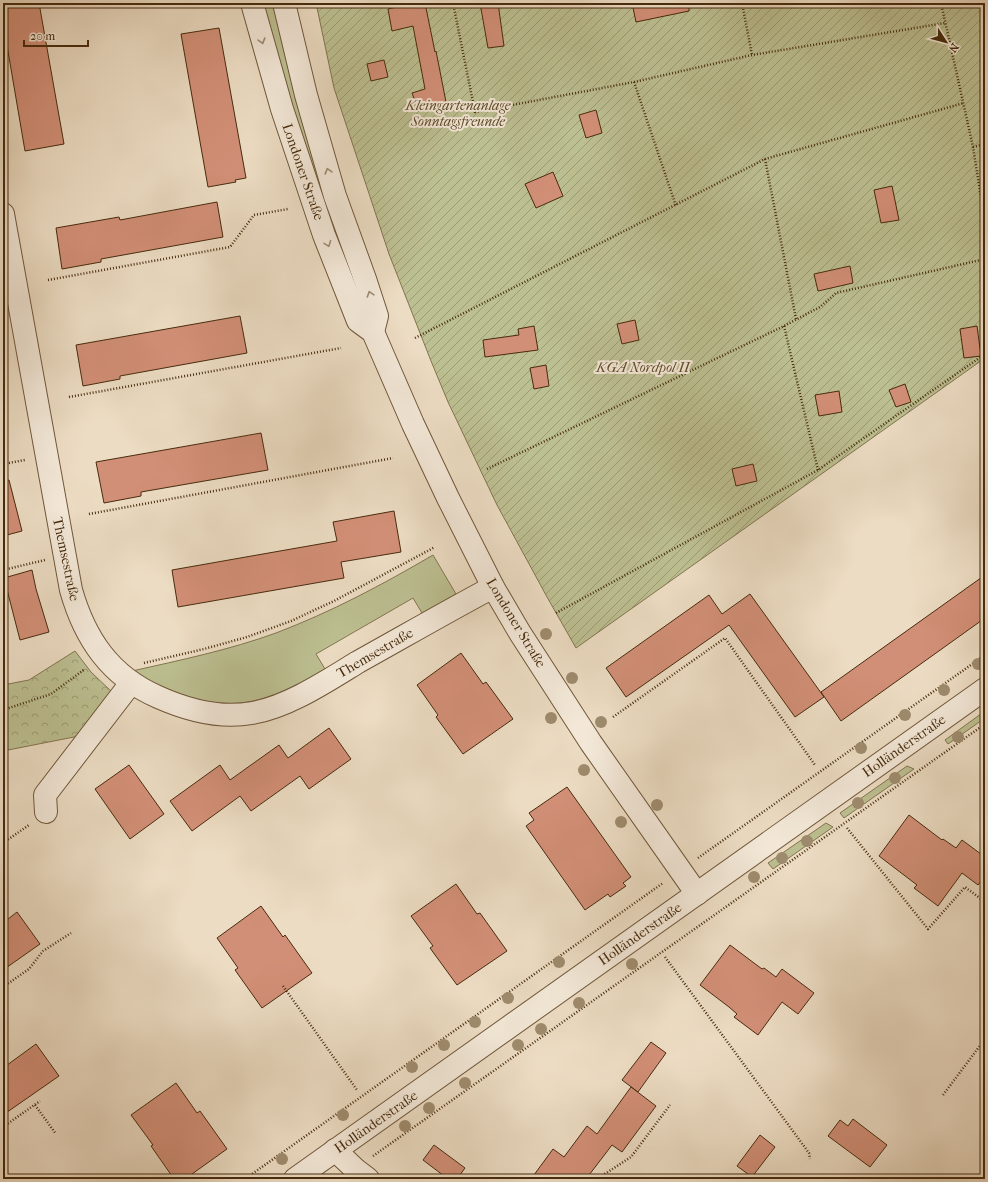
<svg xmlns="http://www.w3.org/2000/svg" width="988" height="1182" font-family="'IM FELL French Canon',serif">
  <defs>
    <pattern id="park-crowns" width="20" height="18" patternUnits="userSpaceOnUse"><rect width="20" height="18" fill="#bcbf91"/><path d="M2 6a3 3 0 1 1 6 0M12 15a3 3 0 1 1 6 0" fill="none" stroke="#9b9b75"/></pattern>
    <pattern id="garden-furrows" width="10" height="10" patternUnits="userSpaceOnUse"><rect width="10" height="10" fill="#bcbf91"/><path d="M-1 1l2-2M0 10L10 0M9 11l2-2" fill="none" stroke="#9b9b75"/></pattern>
  </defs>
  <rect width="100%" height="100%" fill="#ecdcc3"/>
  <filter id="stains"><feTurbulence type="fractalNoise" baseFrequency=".005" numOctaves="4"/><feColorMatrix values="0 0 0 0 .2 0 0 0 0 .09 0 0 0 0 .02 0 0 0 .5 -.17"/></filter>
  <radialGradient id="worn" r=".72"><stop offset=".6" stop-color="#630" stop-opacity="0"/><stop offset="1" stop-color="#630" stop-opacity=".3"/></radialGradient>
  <!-- grass -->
  <g fill="#bcbf91" stroke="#82754f">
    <path d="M258 3H274L371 316 346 273Z"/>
    <path d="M433 555 456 594 422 613 413 598 316 654 325 669C278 696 243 714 187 697 181 695 173 693 167 690 155 685 144 678 132 671 181 660 229 650 276 633 331 612 382 585 433 555Z"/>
    <path d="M985 711V718L948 744 945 740Z"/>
    <path d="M907 766 914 769 844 818 840 813Z"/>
    <path d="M826 823 833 827 773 869 768 863Z"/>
  </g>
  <!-- park -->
  <path fill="url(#park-crowns)" stroke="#82754f" d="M75 651 91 672 113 693 79 736 3 751V685L29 680Z"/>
  <!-- garden -->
  <path fill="url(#garden-furrows)" stroke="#82754f" d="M316 3H985V358L576 648 547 597 497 505 448 402 431 361 389 254 334 88Z"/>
  <!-- building -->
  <g fill="#d28f77" stroke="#472b0d">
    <path d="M3 3H39L64 144 25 151 3 22Z"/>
    <path d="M414 3H425L435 52 436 51 446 102 418 109 412 93 425 89 413 26 392 31 388 9Z"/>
    <path d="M480 3H498L504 46 488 48Z"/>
    <path d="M632 3H689V11L636 22Z"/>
    <path d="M219 28 246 178 235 180 236 182 208 187 181 34Z"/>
    <path d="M384 60 388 77 371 81 367 64Z"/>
    <path d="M596 110 602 133 586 138 579 115Z"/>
    <path d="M553 172 563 196 536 208 525 184Z"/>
    <path d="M892 186 899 220 881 223 874 190Z"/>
    <path d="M217 202 223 237 101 259V262L62 269 56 228 119 217 120 220Z"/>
    <path d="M850 266 853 283 818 291 814 274Z"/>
    <path d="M240 316 247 353 120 376V379L83 386 76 345Z"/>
    <path d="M635 320 639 340 622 344 617 324Z"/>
    <path d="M534 326 538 350 485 357 483 340 519 335 518 329Z"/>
    <path d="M977 326 981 356 964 358 960 329Z"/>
    <path d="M546 365 549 386 534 389 530 368Z"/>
    <path d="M905 384 911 402 896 407 889 390Z"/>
    <path d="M839 391 842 412 819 416 815 395Z"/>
    <path d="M261 433 268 470 141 492V496L104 503 96 462Z"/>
    <path d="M753 464 757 481 736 486 732 469Z"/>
    <path d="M9 480 22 531 3 536V481Z"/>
    <path d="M394 511 401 552 341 562 344 578 178 607 172 570 337 541 333 522Z"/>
    <path d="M32 570 36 589 49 632 20 640 4 578Z"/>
    <path d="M985 575V618L841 721 821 692Z"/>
    <path d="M750 594 824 697 795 717 729 625 626 697 606 668 709 595 722 614Z"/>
    <path d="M461 653 483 684 486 682 513 719 463 754 436 717 438 715 417 685Z"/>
    <path d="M329 728 351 759 309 789 300 776 251 811 240 796 192 831 170 801 220 765 230 780 279 745 288 758Z"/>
    <path d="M129 765 164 814 130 839 95 789Z"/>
    <path d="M567 787 631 877 623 883 626 886 610 897 608 894 585 910 526 826 534 820 529 813Z"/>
    <path d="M909 815 942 840 943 839 956 848 962 840 985 857V876L978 885 962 873 938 906 914 888 917 885 879 856Z"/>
    <path d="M456 884 477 914 480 913 507 951 457 985 430 948 433 946 411 916Z"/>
    <path d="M261 906 283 937 285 935 312 973 262 1008 235 970 238 968 217 938Z"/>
    <path d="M17 912 40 944 3 970V923Z"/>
    <path d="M730 945 762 969 764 968 776 977 782 969 814 993 798 1014 782 1002 758 1035 734 1017 737 1014 729 1007 700 985Z"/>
    <path d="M651 1042 666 1053 638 1092 622 1080Z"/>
    <path d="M36 1044 59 1076 3 1115V1068Z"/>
    <path d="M176 1083 197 1113 200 1111 227 1149 185 1179H174L151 1146 153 1145 131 1115Z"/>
    <path d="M631 1087 656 1106 622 1152 612 1145 586 1179H531L553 1149 564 1157 587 1126 597 1134Z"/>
    <path d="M853 1119 887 1145 870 1167 828 1136 840 1120 848 1126Z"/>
    <path d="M760 1135 775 1147 752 1177 737 1166Z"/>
    <path d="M434 1145 465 1168 457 1179H448L423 1160Z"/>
  </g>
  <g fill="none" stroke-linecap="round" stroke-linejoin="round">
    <!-- minor casing -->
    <g stroke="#70573a" stroke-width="24">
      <g id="minor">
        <path d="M252 3 282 109 324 235 358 321 373 332 413 424 448 498 493 587 520 633 591 743 697 894"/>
        <path d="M284 3 306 95 335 196 365 279 377 316 373 332"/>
        <path d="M3 214 71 590C85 639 110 676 158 697 187 710 219 719 252 713 288 707 327 681 358 662 403 637 448 611 493 587"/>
        <path d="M46 812 45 795 131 683"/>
        <path d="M335 1150 355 1169 368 1179"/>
        <path d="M295 1179 985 689"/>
      </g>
    </g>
    <!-- path -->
    <g stroke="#472b0d" stroke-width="2.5" stroke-dasharray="1 2" stroke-linecap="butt">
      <path d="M453 3 475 112 634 82 752 55 945 23"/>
      <path d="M742 3 752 55"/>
      <path d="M941 3 973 147 985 223"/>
      <path d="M634 82 676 206"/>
      <path d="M973 147 985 144"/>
      <path d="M765 159 796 319"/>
      <path d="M48 280 230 247 254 215 288 209"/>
      <path d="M784 326 818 470"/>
      <path d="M415 338 765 159 964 103"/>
      <path d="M69 397 341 348"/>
      <path d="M3 464 25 460"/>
      <path d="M487 469 784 326 820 307 836 293 985 259"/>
      <path d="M89 514 393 458"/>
      <path d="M3 570 45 560"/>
      <path d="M556 613 818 470 985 354"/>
      <path d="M144 663 204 649 247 637 291 621 334 601 435 547"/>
      <path d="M3 710 51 694 85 669"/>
      <path d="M613 717 725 638 815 765"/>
      <path d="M847 828 928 929 965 887 985 902"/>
      <path d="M3 843 29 825"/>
      <path d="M698 858 985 655"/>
      <path d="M665 957 809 1153 810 1159"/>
      <path d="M283 986 357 1090"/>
      <path d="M3 987 29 969 43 951 71 933"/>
      <path d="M943 1095 985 1039"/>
      <path d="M35 1105 56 1134"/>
      <path d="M3 1127 40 1101"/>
      <path d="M373 1156 985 724"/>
      <path d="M245 1179 663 883"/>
      <path d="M597 1179 631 1157 670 1105"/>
    </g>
    <!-- minor -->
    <use href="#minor" stroke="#f3e8d8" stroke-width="22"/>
  </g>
  <!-- trees -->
  <g fill="#9e8b6d">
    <circle cx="546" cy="634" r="6"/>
    <circle cx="978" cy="664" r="6"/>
    <circle cx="572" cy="678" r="6"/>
    <circle cx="944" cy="690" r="6"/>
    <circle cx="905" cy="715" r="6"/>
    <circle cx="551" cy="718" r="6"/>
    <circle cx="601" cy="722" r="6"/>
    <circle cx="958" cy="737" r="6"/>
    <circle cx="861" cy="748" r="6"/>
    <circle cx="584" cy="770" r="6"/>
    <circle cx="895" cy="778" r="6"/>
    <circle cx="858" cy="803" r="6"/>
    <circle cx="657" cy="805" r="6"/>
    <circle cx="621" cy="822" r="6"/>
    <circle cx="807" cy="841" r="6"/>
    <circle cx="782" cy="858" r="6"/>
    <circle cx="754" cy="877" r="6"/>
    <circle cx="559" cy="962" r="6"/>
    <circle cx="632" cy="964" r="6"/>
    <circle cx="508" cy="998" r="6"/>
    <circle cx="579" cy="1003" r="6"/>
    <circle cx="475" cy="1022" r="6"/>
    <circle cx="541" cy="1029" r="6"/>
    <circle cx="444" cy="1045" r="6"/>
    <circle cx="518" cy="1045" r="6"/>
    <circle cx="412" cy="1067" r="6"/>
    <circle cx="465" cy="1083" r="6"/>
    <circle cx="429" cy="1108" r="6"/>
    <circle cx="343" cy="1115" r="6"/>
    <circle cx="405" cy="1126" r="6"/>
    <circle cx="282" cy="1159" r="6"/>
  </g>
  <!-- one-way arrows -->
  <defs><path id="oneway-chevron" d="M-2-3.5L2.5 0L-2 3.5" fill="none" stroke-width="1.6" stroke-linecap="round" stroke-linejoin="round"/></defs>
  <g stroke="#9d8a72">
    <use href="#oneway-chevron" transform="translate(262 41) rotate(74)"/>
    <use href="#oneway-chevron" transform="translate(328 171) rotate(-106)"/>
    <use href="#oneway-chevron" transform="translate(328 244) rotate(69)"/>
    <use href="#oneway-chevron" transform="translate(370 294) rotate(-108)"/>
  </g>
  <g text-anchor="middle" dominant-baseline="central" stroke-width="4" stroke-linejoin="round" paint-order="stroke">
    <!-- park labels -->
    <g font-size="14" font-style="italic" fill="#5e4927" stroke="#f3e8d8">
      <text x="458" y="105">Kleingartenanlage<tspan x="458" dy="16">Sonntagsfreunde</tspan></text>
      <text x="643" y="367">KGA Nordpol II</text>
    </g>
    <!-- street labels -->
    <g font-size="14" fill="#472b0d" stroke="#f3e8d8">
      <text transform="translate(303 172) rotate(71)">Londoner Straße</text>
      <text transform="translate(66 559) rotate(78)">Themsestraße</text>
      <text transform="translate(516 623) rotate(59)">Londoner Straße</text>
      <text transform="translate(375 653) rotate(-30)">Themsestraße</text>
      <text transform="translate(904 746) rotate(-35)">Holländerstraße</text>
      <text transform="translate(640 934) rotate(-35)">Holländerstraße</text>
      <text transform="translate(376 1122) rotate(-35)">Holländerstraße</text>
    </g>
  </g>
  <!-- margin -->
  <rect width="988" height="1182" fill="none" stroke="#ecdcc3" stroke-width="16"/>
  <rect x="4" y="4" width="980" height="1174" fill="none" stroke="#472b0d" stroke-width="2"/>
  <rect x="8" y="8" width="972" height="1166" fill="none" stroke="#472b0d"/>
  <!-- north arrow -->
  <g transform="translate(946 42) rotate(126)" stroke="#f3e8d8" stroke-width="3" paint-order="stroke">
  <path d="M0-3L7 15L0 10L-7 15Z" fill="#472b0d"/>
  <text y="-6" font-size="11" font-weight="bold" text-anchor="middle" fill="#472b0d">N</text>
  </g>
  <!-- scale -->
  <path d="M24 40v6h64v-6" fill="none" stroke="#472b0d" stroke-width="2"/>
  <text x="30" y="40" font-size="12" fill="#472b0d" stroke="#f3e8d8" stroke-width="3" paint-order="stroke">20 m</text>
  <rect width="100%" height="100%" filter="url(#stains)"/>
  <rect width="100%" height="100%" fill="url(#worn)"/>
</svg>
